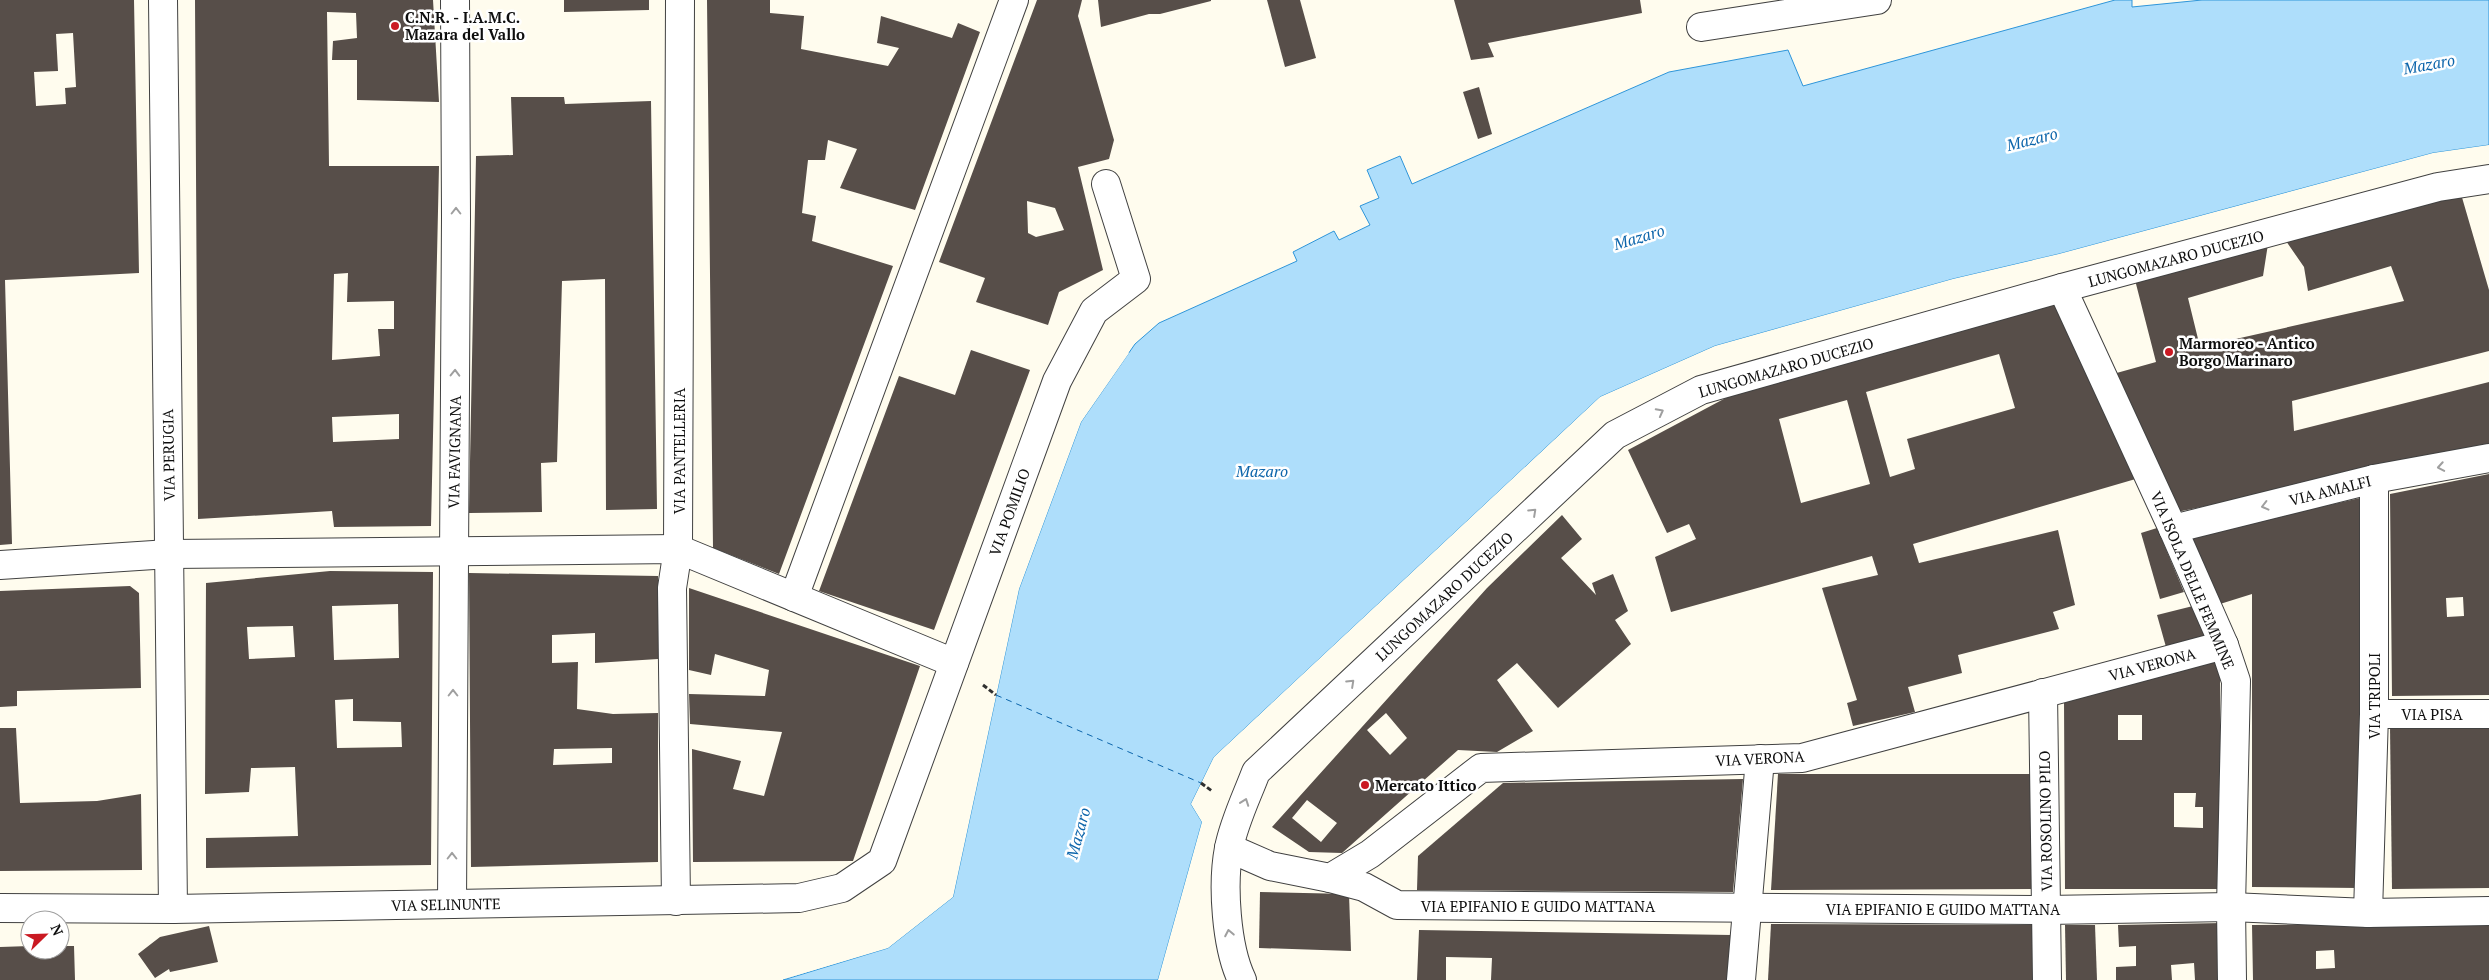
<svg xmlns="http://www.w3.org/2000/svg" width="2489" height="980" font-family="'PT Serif',serif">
  <rect width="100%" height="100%" fill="#fffcee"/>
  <!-- water -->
  <path fill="#aedefb" stroke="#2e95d9" d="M2115 0H2132V7L2202 0H2489V145L2433 153 2059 254 1953 279 1715 346 1600 397 1214 757 1191 804 1202 822 1158 980H783L888 948 953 897 1019 589 1081 422 1135 344 1159 323 1297 261 1293 252 1334 231 1339 240 1370 225 1360 206 1379 198 1367 170 1400 156 1412 184 1669 72 1788 50 1803 86Z"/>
  <!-- pier -->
  <g fill="#fffcee">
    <path d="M2489 145V148L2433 155 2060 257 1954 281 1716 348 1601 400 1216 758 1194 804 1204 823 1161 980H1158L1202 822 1191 804 1214 757 1600 397 1715 346 1953 279 2059 254 2433 153Z"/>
    <path d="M1127 351 1129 353 1081 422 1019 589 953 897 888 948 781 980 886 945 950 896 1017 588 1079 421Z"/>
  </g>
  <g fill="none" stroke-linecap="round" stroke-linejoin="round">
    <!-- ferry -->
    <path stroke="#0c65ab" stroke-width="1" stroke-dasharray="6 5" stroke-linecap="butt" d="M996 695 1201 783"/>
  </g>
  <!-- building -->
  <g fill="#574e49" fill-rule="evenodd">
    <path d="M0 0H134L139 273 5 280 12 544 0 545ZM73 33 76 87 65 88 66 104 36 106 34 72 58 71 56 34Z"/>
    <path d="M195 0H433L439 102 357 100V60H332L333 41 357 38 356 13 327 12 329 166H439L431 526 334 527 332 511 198 519ZM348 273 347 302 394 301V329H378L380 356 332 360 334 274ZM399 414V439L333 442 332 417Z"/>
    <path d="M564 0H649V10L564 12Z"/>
    <path d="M707 0H770V13L804 16 801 49 888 66 899 48 877 43 881 16 952 38 958 23 980 32 915 210 840 188 857 149 828 140 825 160H808L802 213 816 216 812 241 893 266 779 574 713 548Z"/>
    <path d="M1037 0H1082L1078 16 1114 140 1109 159 1078 167 1103 270 1059 292 1048 325 976 302 985 278 939 262ZM1027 201 1055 208 1064 230 1036 237 1028 233Z"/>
    <path d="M1098 0H1211V1L1160 14H1149L1101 27Z"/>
    <path d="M1267 0H1300L1316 58 1285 67Z"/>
    <path d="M1454 0H1640L1642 13 1488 43 1494 57 1471 60Z"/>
    <path d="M1479 87 1492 134 1478 139 1463 92Z"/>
    <path d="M511 97H564L565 104 651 101 657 509 606 510 605 279 562 281 557 462 541 463 542 512 469 513 476 156 513 155Z"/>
    <path d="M2461 194 2489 290V351L2292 401 2294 431 2489 382V448L2177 512 2113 374 2156 362 2135 280 2268 244 2263 276 2188 298 2200 347 2404 301 2391 266 2308 291 2304 267 2286 241Z"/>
    <path d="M2057 302 2139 478 1913 544 1919 563 2058 530 2075 605 2053 612 2059 629 1958 655 1962 673 1908 687 1915 712 1853 726 1847 703 1857 700 1822 588 1878 575 1872 556 1671 612 1655 557 1696 539 1689 524 1667 533 1628 450 1735 393ZM1999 354 2015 408 1907 439 1915 469 1890 477 1866 392ZM1847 400 1870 484 1801 503 1779 419Z"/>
    <path d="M971 350 1030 370 934 630 819 591 899 376 955 395Z"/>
    <path d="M2489 474V695L2392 696 2390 494ZM2463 597 2464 616 2447 617 2446 598Z"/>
    <path d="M2360 498 2359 888 2252 887V594L2220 604 2188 537Z"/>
    <path d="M1562 515 1582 539 1561 558 1596 595 1592 583 1613 574 1628 611 1615 620 1631 644 1558 708 1517 663 1497 680 1533 731 1497 752 1458 750 1342 853 1309 852 1272 827 1487 588ZM1386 713 1407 738 1390 755 1367 730ZM1307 800 1337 823 1321 842 1292 818Z"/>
    <path d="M2157 528 2184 592 2160 599 2141 533Z"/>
    <path d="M330 571 433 572 431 865 206 868V838L298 836 295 767 251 768 249 792 205 794 206 583ZM398 604 399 658 334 660 332 606ZM293 626 295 657 249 659 247 627ZM353 699V721L401 722 402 747 337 748 335 700Z"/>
    <path d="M469 573 658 576V659L595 663V633L552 635V663L578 662 577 709 613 714 658 713V862L471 867ZM612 748V763L553 765 554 749Z"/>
    <path d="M130 586 139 593 141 688 17 691V706L0 707V591Z"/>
    <path d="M689 588 920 666 853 861 693 862 692 749 741 761 733 789 764 796 782 732 690 724 689 694 765 696 769 670 715 654 711 675 689 670Z"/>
    <path d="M2193 606 2205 636 2166 647 2157 615Z"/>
    <path d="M2214 659 2220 669V889H2065L2064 700ZM2118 715H2142V740H2118ZM2174 793H2196L2195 807H2203V828L2174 827Z"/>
    <path d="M2489 725V888L2392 889 2390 726Z"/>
    <path d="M0 728H16L20 803 97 801 141 794 142 870 0 871Z"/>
    <path d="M1778 774H2033V889L1771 890Z"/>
    <path d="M1743 779 1733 892 1417 890 1418 856 1503 783Z"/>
    <path d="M1260 892 1349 894 1351 951 1259 948Z"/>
    <path d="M2222 923V980H2195L2194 963 2171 965 2172 980H2116V967L2136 966V946L2119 947 2118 925Z"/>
    <path d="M2489 923V980H2253L2252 925ZM2334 950 2335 968 2316 969V951Z"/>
    <path d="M1771 924 2033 925 2034 980H1768Z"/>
    <path d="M2065 925H2095L2097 980H2066Z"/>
    <path d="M209 926 218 962 170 972 169 969 155 978 138 954 160 937Z"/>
    <path d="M1419 930 1731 935 1728 980H1491L1492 958 1446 957V980H1417Z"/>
    <path d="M30 946V950H60V946H74L75 980H0V947Z"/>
  </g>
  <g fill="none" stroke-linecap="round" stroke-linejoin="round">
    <!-- street casing -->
    <g stroke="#414141" stroke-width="30">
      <g id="street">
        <path d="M163 0 173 909"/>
        <path d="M1701 27 1877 0"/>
        <path d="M2062 288 2173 529 2224 645 2236 681 2231 907 2232 980"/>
        <path d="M2173 529 2374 479 2489 458"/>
        <path d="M0 565 169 554 678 549 954 663"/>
        <path d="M794 597 1014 0"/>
        <path d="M2043 693 2047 980"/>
        <path d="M2374 714H2489"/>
        <path d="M1229 848 1270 866 1330 878 1370 854 1481 768 1802 758 2224 645"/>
        <path d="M1330 878 1364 887 1397 905 2046 910 2231 907 2368 913 2489 911"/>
        <path d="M676 901 672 588 678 549 680 0"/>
        <path d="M452 904 456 217 455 0"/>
        <path d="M0 908 173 909 799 898 842 888 882 861 1057 381 1094 311 1136 279 1106 184"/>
        <path d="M2368 913 2374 714V479"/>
        <path d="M1242 980C1226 947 1222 884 1229 848 1234 822 1247 796 1256 772L1615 435 1701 390 2062 288 2438 187 2489 179"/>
        <path d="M1741 980 1760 759"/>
      </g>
    </g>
    <!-- path -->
    <g stroke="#303030" stroke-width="3" stroke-dasharray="5 2.5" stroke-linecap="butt">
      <path d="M983 685 996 695"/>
      <path d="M1201 783 1212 791"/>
    </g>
    <!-- street -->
    <use href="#street" stroke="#fff" stroke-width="28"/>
  </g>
  <!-- one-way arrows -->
  <defs><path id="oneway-chevron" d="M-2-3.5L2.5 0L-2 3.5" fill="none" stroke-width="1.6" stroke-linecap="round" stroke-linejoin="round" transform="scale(1.25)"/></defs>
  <g stroke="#9f9f9f">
    <use href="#oneway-chevron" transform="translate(456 211) rotate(-90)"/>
    <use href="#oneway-chevron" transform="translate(455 373) rotate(-89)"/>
    <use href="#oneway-chevron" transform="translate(1660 412) rotate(-28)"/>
    <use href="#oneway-chevron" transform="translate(2441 467) rotate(170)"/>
    <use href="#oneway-chevron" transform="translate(2265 506) rotate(166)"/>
    <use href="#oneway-chevron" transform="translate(1533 512) rotate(-43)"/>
    <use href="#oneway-chevron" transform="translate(1351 683) rotate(-43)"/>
    <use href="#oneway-chevron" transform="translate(453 693) rotate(-90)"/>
    <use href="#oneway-chevron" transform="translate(1245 802) rotate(-70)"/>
    <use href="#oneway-chevron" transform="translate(452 856) rotate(-90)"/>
    <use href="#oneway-chevron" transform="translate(1229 933) rotate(-101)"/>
  </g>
  <!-- markers -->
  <g fill="#ca1922" stroke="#fff" stroke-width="2">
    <circle cx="395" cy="26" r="5"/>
    <circle cx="2169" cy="352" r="5"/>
    <circle cx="1365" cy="785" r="5"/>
  </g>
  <g text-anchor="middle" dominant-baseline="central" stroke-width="5" stroke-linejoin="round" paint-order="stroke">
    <!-- poi labels -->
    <g font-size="15" font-weight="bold" fill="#0e0e0e" stroke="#fff" text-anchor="start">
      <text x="405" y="17">C.N.R. - I.A.M.C.<tspan x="405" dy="17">Mazara del Vallo</tspan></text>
      <text x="2179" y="343">Marmoreo - Antico<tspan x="2179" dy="17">Borgo Marinaro</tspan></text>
      <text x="1375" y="785">Mercato Ittico</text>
    </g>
    <!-- street labels -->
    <g font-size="15" fill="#0e0e0e" stroke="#fff">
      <text transform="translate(2176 258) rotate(-15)">LUNGOMAZARO DUCEZIO</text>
      <text transform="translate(1786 367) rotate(-16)">LUNGOMAZARO DUCEZIO</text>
      <text transform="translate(679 451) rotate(-90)">VIA PANTELLERIA</text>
      <text transform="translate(454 452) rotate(-89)">VIA FAVIGNANA</text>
      <text transform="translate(168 455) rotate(-91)">VIA PERUGIA</text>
      <text transform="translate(2330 490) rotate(-14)">VIA AMALFI</text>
      <text transform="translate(1009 512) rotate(-70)">VIA POMILIO</text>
      <text transform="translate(2193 580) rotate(67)">VIA ISOLA DELLE FEMMINE</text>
      <text transform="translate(1444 596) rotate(-43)">LUNGOMAZARO DUCEZIO</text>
      <text transform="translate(2152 664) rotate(-15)">VIA VERONA</text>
      <text transform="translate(2374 696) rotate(-90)">VIA TRIPOLI</text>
      <text x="2432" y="714">VIA PISA</text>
      <text transform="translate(1760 758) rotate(-3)">VIA VERONA</text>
      <text transform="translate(2045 821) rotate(-91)">VIA ROSOLINO PILO</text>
      <text transform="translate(446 904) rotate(-1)">VIA SELINUNTE</text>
      <text x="1538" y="906">VIA EPIFANIO E GUIDO MATTANA</text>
      <text x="1943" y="909">VIA EPIFANIO E GUIDO MATTANA</text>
    </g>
    <!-- water labels -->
    <g font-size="16" font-style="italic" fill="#0c65ab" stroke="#fff">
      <text transform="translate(2429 64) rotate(-10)">Mazaro</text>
      <text transform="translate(2032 139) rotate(-14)">Mazaro</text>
      <text transform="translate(1639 237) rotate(-17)">Mazaro</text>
      <text x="1262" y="471">Mazaro</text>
      <text transform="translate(1078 833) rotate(-75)">Mazaro</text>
    </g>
  </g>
  <!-- north arrow -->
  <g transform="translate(45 935) rotate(67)"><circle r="24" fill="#ffffff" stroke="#9f9f9f"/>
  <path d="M0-4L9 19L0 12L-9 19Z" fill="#ca1922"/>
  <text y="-8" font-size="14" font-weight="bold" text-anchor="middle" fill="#0e0e0e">N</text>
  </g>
</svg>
